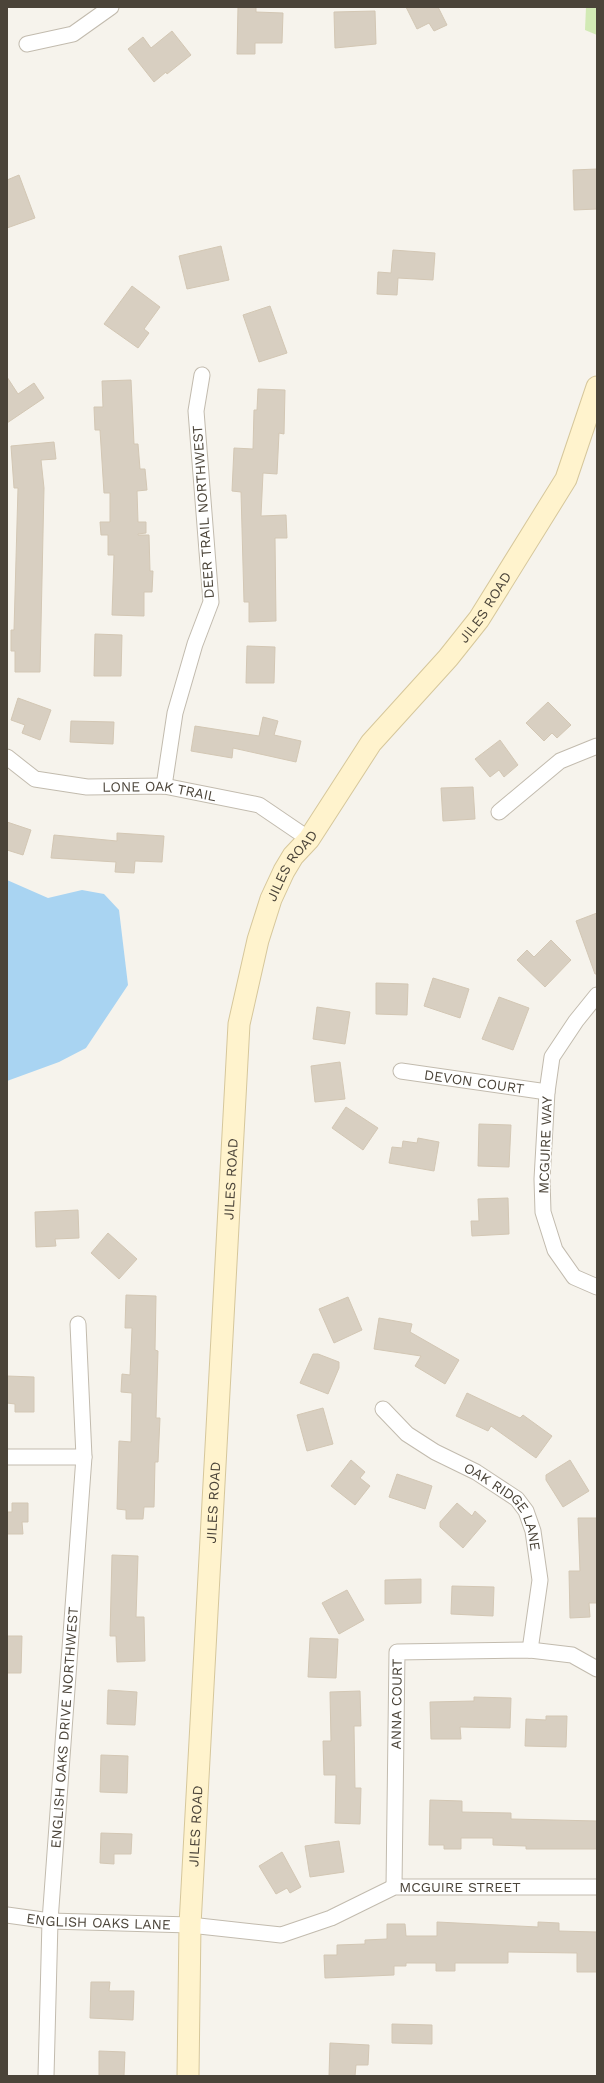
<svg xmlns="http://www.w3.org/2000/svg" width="604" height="2083" font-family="'Work Sans',sans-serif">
  <rect width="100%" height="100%" fill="#f6f3ec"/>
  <!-- green -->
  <path fill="#d2eab5" d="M586 7H597V35L585 30Z"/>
  <!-- water -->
  <path fill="#a9d4f2" d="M7 880 48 898 82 890 104 894 119 910 128 985 86 1048 59 1062 7 1081Z"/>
  <!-- building -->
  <g fill="#d8cfc1" stroke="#d3c7b4">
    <path d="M238 7H256V12L283 13 282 43H255V54H237Z"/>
    <path d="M406 7H438L447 25 434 31 429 23 417 29Z"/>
    <path d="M375 11 376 44 335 48 334 12Z"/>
    <path d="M172 31 191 55 167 74 166 72 154 82 128 49 143 37 151 48Z"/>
    <path d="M597 169V209L574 210 573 170Z"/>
    <path d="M19 175 35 218 7 228V180Z"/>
    <path d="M221 246 229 280 187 289 179 256Z"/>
    <path d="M393 250 435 253 433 280 398 278 397 295 377 294 378 272 391 273Z"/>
    <path d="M132 286 160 307 144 329 149 333 138 348 104 324Z"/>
    <path d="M270 306 287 353 259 362 243 315Z"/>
    <path d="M7 377 18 394 34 383 44 398 7 423Z"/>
    <path d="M131 380 134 444H138L140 469H145L147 490 137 491 138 522H146V533L138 534V535H149L150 571H153L152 592H144V616L112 615 114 555H108V535H101L100 522H110V493H104L100 430H95L94 407H103L102 381Z"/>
    <path d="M258 389 285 390 284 434 279 433 277 474 263 473 261 516 286 515 287 538H275L276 621 249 622V602H244L241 492 232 491 234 448 253 449 254 410H257Z"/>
    <path d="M54 442 56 459 41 460 44 488 40 672H15V651H11V630H14L18 488H14L11 446Z"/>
    <path d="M95 634 122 635 121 676H94Z"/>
    <path d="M247 646 275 647 274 683H246Z"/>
    <path d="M18 698 51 710 40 740 22 733 25 725 11 720Z"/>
    <path d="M548 702 571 725 557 738 552 733 544 741 526 723Z"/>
    <path d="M263 717 278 721 274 735 301 741 296 762 233 748 232 758 191 751 195 726 259 736Z"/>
    <path d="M71 721 114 722 113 744 70 742Z"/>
    <path d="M500 740 518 765 504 777 499 770 490 777 475 759Z"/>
    <path d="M473 787 475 819 443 821 441 788Z"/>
    <path d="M7 822 31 830 23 855 7 850Z"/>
    <path d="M117 833 164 836 162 862 135 861 134 873 115 872 116 862 51 858 54 835 117 841Z"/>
    <path d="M597 913V974H595L576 921Z"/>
    <path d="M551 940 571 960 545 987 517 960 527 950 534 957Z"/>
    <path d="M433 978 469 989 460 1018 424 1006Z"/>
    <path d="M376 983 408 984 407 1015 376 1014Z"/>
    <path d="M499 997 529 1008 513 1050 482 1039Z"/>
    <path d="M317 1007 350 1012 345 1044 313 1039Z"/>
    <path d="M340 1062 345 1099 315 1102 311 1066Z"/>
    <path d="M346 1107 378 1128 363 1150 332 1128Z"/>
    <path d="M479 1124 511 1125 509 1167 478 1166Z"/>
    <path d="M418 1138 439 1142 434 1171 389 1163 392 1147 402 1148 403 1141 417 1143Z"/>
    <path d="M508 1198 509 1234 472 1236 471 1221H479L478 1199Z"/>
    <path d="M78 1210 79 1238 55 1239 56 1246 36 1247 35 1212Z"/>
    <path d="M108 1233 137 1259 119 1279 91 1253Z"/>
    <path d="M126 1295 156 1296 155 1350 158 1351 156 1418H160L158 1462H155L154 1507H144L143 1519H126V1510L117 1509 119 1441 131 1442 132 1393 121 1392 122 1374 130 1375 132 1328H125Z"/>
    <path d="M348 1297 362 1330 334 1343 319 1309Z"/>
    <path d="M379 1318 412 1324 410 1332 459 1360 445 1384 415 1366 421 1356 374 1349Z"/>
    <path d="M313 1354H318L339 1362V1368L328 1394 300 1383Z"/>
    <path d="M7 1376 34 1377V1412H15V1404L7 1403Z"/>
    <path d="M467 1393 520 1418 523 1415 552 1436 536 1458 491 1426 488 1431 456 1416Z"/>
    <path d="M323 1408 333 1444 307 1451 297 1415Z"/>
    <path d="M351 1460 365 1472 360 1478 370 1486 355 1505 331 1486Z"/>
    <path d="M570 1460 589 1491 563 1507 546 1480V1475Z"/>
    <path d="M397 1474 432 1486 425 1509 389 1497Z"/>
    <path d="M12 1503H28V1522H22L23 1534H7V1512H12Z"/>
    <path d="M457 1503 472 1516 475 1511 486 1521 463 1548 440 1527V1522Z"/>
    <path d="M578 1518H597V1603H589L590 1617 570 1618 569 1571H580Z"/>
    <path d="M112 1555 138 1556 136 1617H144L145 1661 117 1662 116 1636H110Z"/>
    <path d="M421 1579V1603L385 1604V1580Z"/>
    <path d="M452 1586 494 1587 493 1616 451 1614Z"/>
    <path d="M347 1590 364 1620 339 1634 322 1603Z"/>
    <path d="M7 1636H22L21 1673H7Z"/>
    <path d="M310 1638 338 1639 336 1678 308 1677Z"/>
    <path d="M108 1690 137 1692 135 1725 107 1724Z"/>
    <path d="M360 1691 361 1726H354L355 1788H361L360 1824 335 1823 336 1775H324L323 1741H331L330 1692Z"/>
    <path d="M474 1697 511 1698 510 1728 460 1727 461 1739H431L430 1702 474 1701Z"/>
    <path d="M546 1716H567L566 1747 525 1746 526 1719 546 1720Z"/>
    <path d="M101 1755 128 1756 127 1793 100 1792Z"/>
    <path d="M430 1800 462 1801V1812L511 1813V1819L597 1821V1849H526V1846L493 1845V1838H461V1849H444V1845H429Z"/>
    <path d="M101 1833 132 1834 131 1854H114V1864L100 1863Z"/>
    <path d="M339 1841 344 1872 310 1877 305 1846Z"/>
    <path d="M282 1852 301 1887 290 1893 287 1888 276 1894 259 1866Z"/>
    <path d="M437 1922 538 1927V1922L559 1923V1931L597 1932V1972H577V1953L508 1952V1963H455V1971H436V1963H406V1966H394V1975L325 1978 324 1955H337V1945L365 1944V1940L387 1939V1924H405L406 1936H437Z"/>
    <path d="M91 1982H110L109 1991H134L133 2020 90 2018Z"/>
    <path d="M392 2024 432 2025V2044L392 2043Z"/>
    <path d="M330 2043 369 2045 368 2065H356L355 2076H329Z"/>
    <path d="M99 2051 125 2052 124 2076H99Z"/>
  </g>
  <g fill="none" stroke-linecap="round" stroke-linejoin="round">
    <!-- street casing -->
    <g stroke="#c2bbae" stroke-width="17">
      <g id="street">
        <path d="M27 44 73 34 111 7"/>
        <path id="s1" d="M7 757 35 779 87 787 164 786 259 805 309 839"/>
        <path d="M164 786 175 713 195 644 211 602 196 411 202 375"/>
        <path d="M499 812 560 761 597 746"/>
        <path d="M597 995 576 1021 552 1057 547 1092 542 1179 543 1212 555 1250 574 1277 597 1287"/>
        <path id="s2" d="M401 1071 547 1092"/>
        <path id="s3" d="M383 1409 407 1434 435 1452 476 1472 517 1499 526 1511 533 1531 540 1580 530 1650"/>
        <path d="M7 1457H84"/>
        <path id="s4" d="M394 1887 397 1652 530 1650 572 1655 597 1669"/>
        <path id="s5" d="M7 1915 50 1921 190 1925 281 1935 331 1918 394 1887H597"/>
        <path id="s6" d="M46 2076 50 1921 84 1457 78 1324"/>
      </g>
    </g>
    <!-- secondary casing -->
    <g stroke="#d6c79b" stroke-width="23">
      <g id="secondary">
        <path id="s7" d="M188 2076 190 1925 239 1024 258 940 271 899 284 871 293 856 309 839 371 743 448 658 479 619 566 479 597 387"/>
      </g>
    </g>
    <!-- street -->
    <use href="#street" stroke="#fff" stroke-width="15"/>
    <!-- secondary -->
    <use href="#secondary" stroke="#fff3cd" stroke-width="21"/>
  </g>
  <g text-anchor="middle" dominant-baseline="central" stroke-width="3.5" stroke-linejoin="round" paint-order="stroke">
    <!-- street labels -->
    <g font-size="14" fill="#4b4439" stroke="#fff">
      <text transform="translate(203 512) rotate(-94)">DEER TRAIL NORTHWEST</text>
      <text stroke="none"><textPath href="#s7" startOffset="1546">JILES ROAD</textPath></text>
      <text stroke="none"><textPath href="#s1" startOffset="161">LONE OAK TRAIL</textPath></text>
      <text stroke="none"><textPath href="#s7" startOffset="1222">JILES ROAD</textPath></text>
      <text stroke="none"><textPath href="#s2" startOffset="74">DEVON COURT</textPath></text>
      <text transform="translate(545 1145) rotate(-88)">MCGUIRE WAY</text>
      <text stroke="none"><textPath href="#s7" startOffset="898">JILES ROAD</textPath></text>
      <text stroke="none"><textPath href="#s7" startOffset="574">JILES ROAD</textPath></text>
      <text stroke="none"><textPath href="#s3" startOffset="160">OAK RIDGE LANE</textPath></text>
      <text stroke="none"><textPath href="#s4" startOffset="183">ANNA COURT</textPath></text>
      <text stroke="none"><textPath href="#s6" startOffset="349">ENGLISH OAKS DRIVE NORTHWEST</textPath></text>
      <text stroke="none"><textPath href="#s7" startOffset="250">JILES ROAD</textPath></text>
      <text stroke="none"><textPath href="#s5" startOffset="464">MCGUIRE STREET</textPath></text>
      <text stroke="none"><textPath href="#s5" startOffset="92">ENGLISH OAKS LANE</textPath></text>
    </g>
  </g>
  <!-- border -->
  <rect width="604" height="2083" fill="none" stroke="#4b4439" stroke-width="16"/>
</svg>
